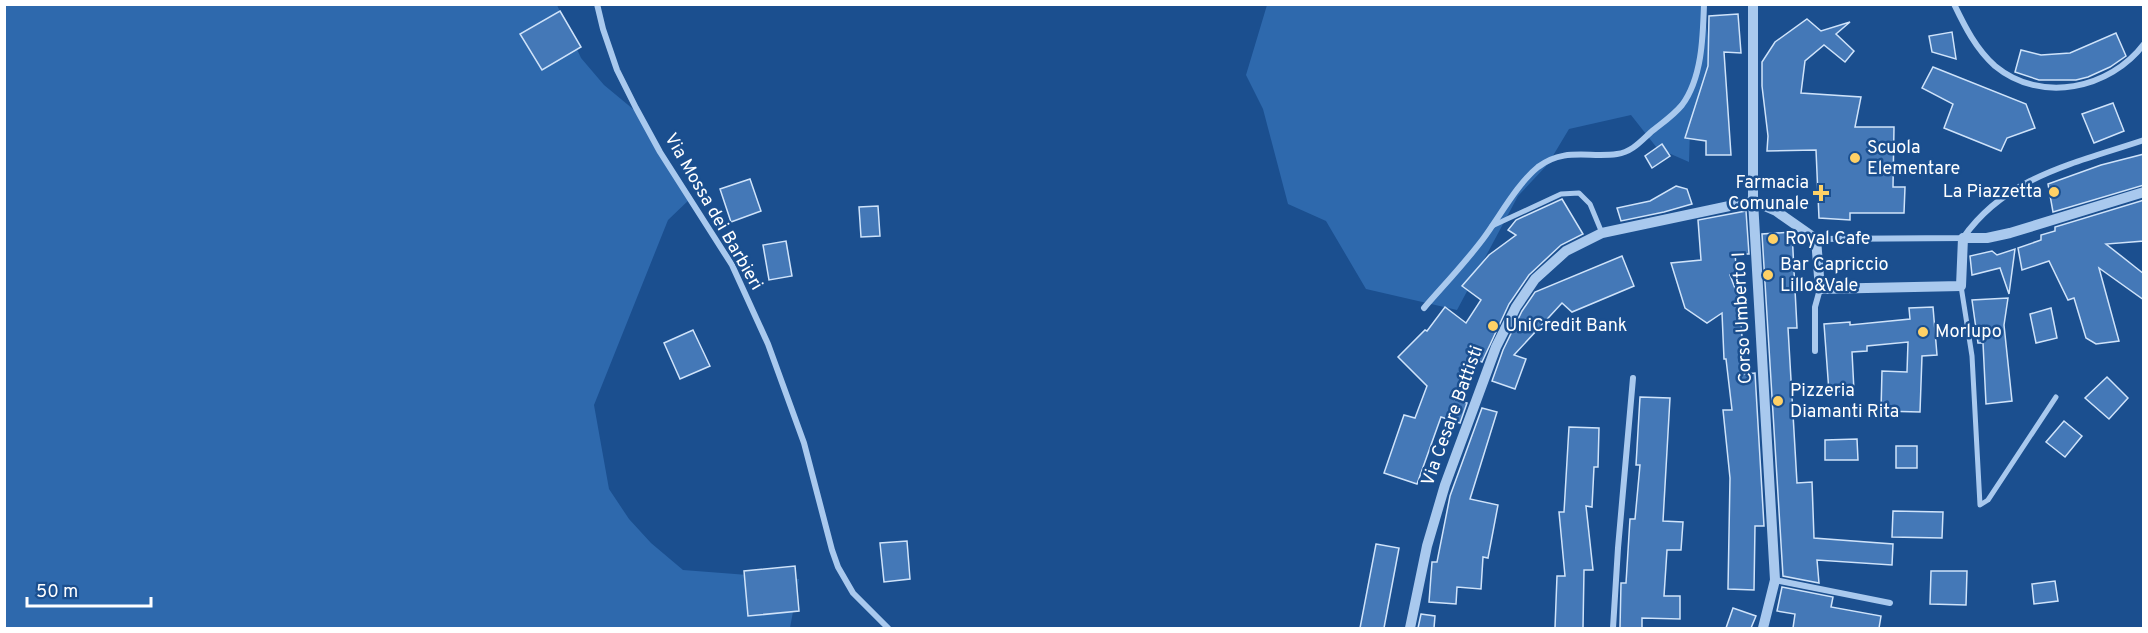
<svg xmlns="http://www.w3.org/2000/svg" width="2148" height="633" font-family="Overpass,sans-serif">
  <rect width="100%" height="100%" fill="#1b4f8f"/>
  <!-- green -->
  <g fill="#2e69ad">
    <path d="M1703 4 1717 96 1690 128 1689 162 1657 148 1631 115 1569 129 1548 164 1518 196 1457 310 1366 289 1326 221 1288 204 1263 109 1246 75 1267 5Z"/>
    <path d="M4 5H557L581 58 604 85 633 109 692 197 668 220 594 405 609 489 629 519 651 543 683 570 799 579 790 628H5Z"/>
  </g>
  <!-- building -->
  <g fill="#4478b7" stroke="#cfe3fa" stroke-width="1.5">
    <path d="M560 11 581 47 542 70 520 34Z"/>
    <path d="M1738 14 1741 53 1724 52 1731 155H1706V141L1685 138 1708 66 1709 16Z"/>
    <path d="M1807 19 1821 31 1850 22 1836 34 1854 51 1845 62 1824 45 1805 61 1801 93 1861 97 1855 127H1894L1893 187H1905L1904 213H1850V220L1819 218 1816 150 1767 151 1768 136 1762 86V62L1775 42Z"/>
    <path d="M1952 32 1956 59 1932 52 1929 36Z"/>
    <path d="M2116 33 2126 56 2110 67 2088 77 2076 80H2039L2015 72 2021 50 2041 55 2070 53Z"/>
    <path d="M1933 67 2026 104 2035 128 2007 138 2001 151 1944 128 1953 104 1922 88Z"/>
    <path d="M2113 103 2124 131 2094 143 2082 114Z"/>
    <path d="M1662 144 1670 156 1652 168 1645 156Z"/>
    <path d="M2144 154V185L2053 212 2048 184 2101 165Z"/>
    <path d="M750 179 761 211 731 222 720 189Z"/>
    <path d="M1676 186 1687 189 1692 204 1664 212 1621 221 1617 208 1650 201Z"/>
    <path d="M1562 199 1583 234 1561 245 1529 275 1509 304 1482 362 1470 357 1455 400 1467 403 1460 423 1441 417 1417 484 1384 473 1404 415 1415 418 1427 386 1398 357 1425 330 1427 331 1445 307 1466 323 1481 300 1462 286 1489 255 1516 235 1508 230 1516 220Z"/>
    <path d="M2144 200V241L2106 244 2144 274V300L2099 268 2119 341 2096 344 2086 338 2074 298 2068 300 2049 261 2022 270 2018 248 2041 240V235L2055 231V227Z"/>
    <path d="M878 206 880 236 861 237 859 207Z"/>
    <path d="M1746 211 1749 254H1735L1737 275H1730L1739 299 1745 374 1755 373 1764 526H1755L1754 590 1728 589 1730 478 1723 410H1732L1726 359H1724L1722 313 1707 323 1685 308 1671 263 1701 260 1698 220Z"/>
    <path d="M1792 232 1797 328H1788L1797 483 1812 482 1814 538 1893 544 1892 565 1817 560 1819 583 1783 576 1762 234Z"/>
    <path d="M786 241 792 276 769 280 763 245Z"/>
    <path d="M2015 249 2009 294 2000 268 1972 275 1970 256 1992 251 1997 255Z"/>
    <path d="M1622 256 1634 286 1572 312 1562 303 1514 355 1526 359 1515 389 1492 381 1503 350 1522 311 1535 292Z"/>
    <path d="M2008 298 2004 325 2012 401 1986 404 1983 343H1978L1972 300Z"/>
    <path d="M1933 307 1937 355 1922 356 1920 412 1881 411 1882 371 1907 372 1908 342 1867 346V351L1852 352 1854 391 1829 392 1824 324 1850 322V325L1910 319 1909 308Z"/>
    <path d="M2051 308 2057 338 2036 343 2030 314Z"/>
    <path d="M693 330 710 366 680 379 664 343Z"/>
    <path d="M2107 377 2128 398 2109 419 2085 398Z"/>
    <path d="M1640 397 1670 398 1663 521 1683 522 1681 550H1667L1664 596H1680V619L1642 618V628H1620L1621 583H1626L1630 519H1635L1640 465H1636Z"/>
    <path d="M1482 408 1497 412 1470 499 1498 505 1488 558 1483 557 1481 589 1457 587 1456 604 1429 602 1432 562H1437L1450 496Z"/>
    <path d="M2064 421 2082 436 2065 457 2046 442Z"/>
    <path d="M1569 427 1599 428 1598 467H1594L1592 507 1586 506 1593 570H1584L1583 628H1555L1557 576H1565L1559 512H1564Z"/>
    <path d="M1857 439 1858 460H1825V440Z"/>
    <rect x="1896" y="446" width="21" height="22"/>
    <path d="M1893 511 1943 512 1942 538 1892 537Z"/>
    <path d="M907 541 910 579 884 582 880 543Z"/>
    <path d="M1376 544 1399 548 1384 628H1360Z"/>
    <path d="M795 566 799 611 748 616 744 571Z"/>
    <path d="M1931 571H1967L1966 605 1930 604Z"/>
    <path d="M2055 581 2058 601 2034 604 2032 584Z"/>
    <path d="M1782 587 1833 597 1831 607 1881 616 1879 628H1793L1795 614 1777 611Z"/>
    <path d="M1733 608 1756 616 1751 628H1726Z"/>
    <path d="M1421 614 1435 616 1434 628H1418Z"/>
  </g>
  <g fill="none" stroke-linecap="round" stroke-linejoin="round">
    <!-- pedestrian -->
    <g stroke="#a9c9ee" stroke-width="5">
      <path d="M1492 226 1561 194 1579 193 1590 204 1602 233"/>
      <path d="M1961 286 1972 356 1980 505 1988 500 2056 397"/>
    </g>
    <!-- minor -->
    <g stroke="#a9c9ee" stroke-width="6">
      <path d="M597 4 603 29 617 70 636 108 660 152 732 265 768 344 804 443 832 550 838 567 853 593 888 628"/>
      <path d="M1954 4C1965 27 1976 49 1995 66 2041 104 2110 89 2144 44"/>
      <path d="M1816 239 1963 238C2006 176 2076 163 2144 140"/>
      <path d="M1424 308C1444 285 1465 263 1483 239 1500 216 1517 184 1538 167 1564 147 1589 158 1617 154 1632 152 1641 141 1651 132 1662 123 1673 116 1682 105 1702 78 1703 37 1704 4"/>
      <path d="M1815 351V307L1820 289"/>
      <path d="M1775 580 1890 603"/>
      <path d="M1613 628 1618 548 1633 378"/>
    </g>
    <!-- tertiary -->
    <g stroke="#a9c9ee" stroke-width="10">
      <path d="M1753 4V201L1775 580 1763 628"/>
      <path d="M1753 201 1776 211 1816 239 1820 289 1961 286 1963 238H1987L2010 233 2144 192"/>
      <path d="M1410 628 1427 546 1445 485 1496 347 1516 307 1535 279 1566 251 1602 233 1753 201"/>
    </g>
  </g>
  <!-- markers -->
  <g fill="#ffd166" stroke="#1b4f8f" stroke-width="2">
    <circle cx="1855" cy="158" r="6"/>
    <circle cx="2054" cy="192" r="6"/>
    <path d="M1818 184h6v6h6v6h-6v6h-6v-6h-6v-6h6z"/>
    <circle cx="1773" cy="239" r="6"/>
    <circle cx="1768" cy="275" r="6"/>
    <circle cx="1493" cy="326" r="6"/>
    <circle cx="1923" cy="332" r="6"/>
    <circle cx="1778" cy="401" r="6"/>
  </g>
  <g text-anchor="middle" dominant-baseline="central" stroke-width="5" stroke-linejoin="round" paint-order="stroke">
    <!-- poi labels -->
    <g font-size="18" fill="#fff" stroke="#1b4f8f" text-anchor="start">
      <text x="1867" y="148">Scuola<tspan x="1867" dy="21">Elementare</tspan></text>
      <text x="1809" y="183" text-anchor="end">Farmacia<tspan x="1809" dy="21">Comunale</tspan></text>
      <text x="2042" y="192" text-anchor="end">La Piazzetta</text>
      <text x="1785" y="239">Royal Cafe</text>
      <text x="1780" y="265">Bar Capriccio<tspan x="1780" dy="21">Lillo&amp;Vale</tspan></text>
      <text x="1505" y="326">UniCredit Bank</text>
      <text x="1935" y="332">Morlupo</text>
      <text x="1790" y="391">Pizzeria<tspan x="1790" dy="21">Diamanti Rita</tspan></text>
    </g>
    <!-- street labels -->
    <g font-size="18" fill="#fff" stroke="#1b4f8f">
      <text transform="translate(713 212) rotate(60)">Via Mossa dei Barbieri</text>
      <text transform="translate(1743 318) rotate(-93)">Corso Umberto I</text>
      <text transform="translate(1453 416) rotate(-70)">Via Cesare Battisti</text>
    </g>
  </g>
  <!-- border -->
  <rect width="2148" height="633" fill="none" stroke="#ffffff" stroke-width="12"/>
  <!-- scale -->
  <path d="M27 597v9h124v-9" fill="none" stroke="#ffffff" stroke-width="3"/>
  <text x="36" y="597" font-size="18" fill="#ffffff" stroke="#1b4f8f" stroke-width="4.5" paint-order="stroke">50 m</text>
</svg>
